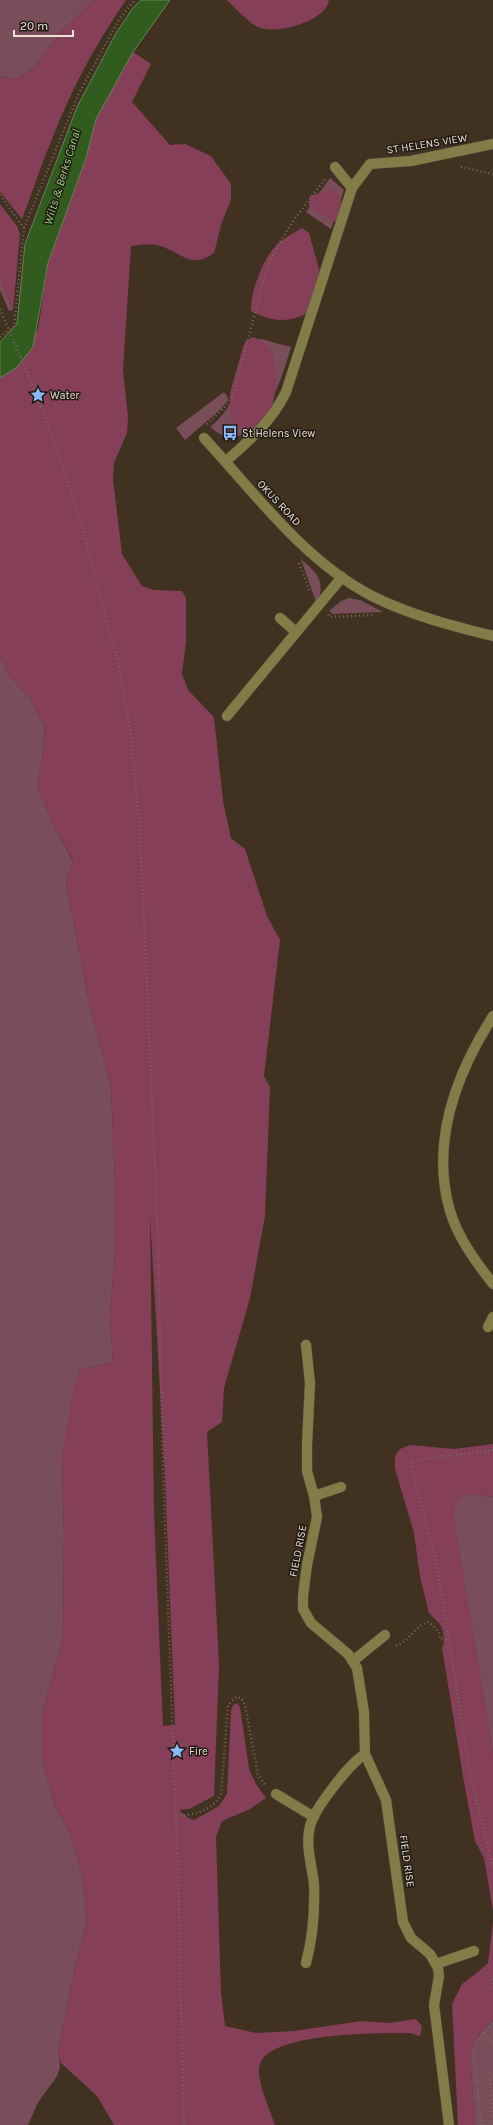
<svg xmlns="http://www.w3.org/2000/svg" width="493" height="2125" font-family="Karla,sans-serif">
  <rect width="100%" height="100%" fill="#403120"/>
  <!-- green -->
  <g fill="#7a4d5b">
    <path d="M0 0H94L59 34 36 66 16 79 0 76Z"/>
    <path d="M330 178 344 190 331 229 306 212Z"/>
    <path d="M0 278 13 310 9 311 0 290Z"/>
    <path d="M254 339H261L291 347C284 372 264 437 232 437 223 437 216 432 210 427 237 406 244 371 254 339Z"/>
    <path d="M224 392 229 399 221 409 185 440 176 428Z"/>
    <path d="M301 559C318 574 326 581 317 605Z"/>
    <path d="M349 598 360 600 383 612 333 614 329 611 341 601Z"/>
    <path d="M0 656 9 675 29 697 45 728 42 762 37 786 54 827 73 861 66 882 89 1002 111 1087 115 1184V1254L110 1316 113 1362 79 1370 62 1456 64 1536 63 1637 42 1715V1759L55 1806 71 1835 83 1879 87 1921 75 1967 58 2053C65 2075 51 2082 40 2100 35 2107 32 2117 28 2125H0Z"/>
    <path d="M470 1494 493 1497V1754L453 1516C453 1506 458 1494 470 1494Z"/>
    <path d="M493 2020V2125H475L470 2053 481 2032Z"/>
  </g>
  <!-- forest -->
  <g fill="#863f59" fill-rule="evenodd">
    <path d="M94 0H126C96 43 71 90 52 139 41 165 32 193 22 219L0 192V76L16 79 36 66 59 34Z"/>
    <path d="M227 0H329C326 22 275 35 258 27 249 23 234 7 227 0Z"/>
    <path d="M133 52 151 64 132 102 170 145 185 144 211 156 231 184V200L222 222 214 253C189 271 181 250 156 245 149 244 138 245 131 246L123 370 128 418 127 433 114 463 113 479 122 554 142 586 153 590 182 591 186 598V642L182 674 188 690 214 717 223 801 231 838 245 849 267 916 280 940 264 1076 270 1087 265 1216 250 1298 224 1388 222 1422 207 1432 219 1665 214 1796 189 1809 179 1810 188 1818 194 1820 219 1806 227 1794 231 1711 233 1705 237 1703 240 1707 249 1769 256 1784 266 1798 250 1809 222 1821 216 1837 221 1992 225 2026 256 2033 294 2031 361 2021 389 2023 416 2019 422 2026 420 2036 410 2033C382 2033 270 2032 260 2064 255 2077 270 2111 275 2125H114L97 2096 61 2063 58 2053 75 1967 87 1921 83 1879 71 1835 55 1806 42 1759V1715L63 1637 64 1536 62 1456 73 1391 79 1370 113 1362 110 1316 115 1254V1184L111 1087 89 1002 66 882 73 860 54 827 37 786 42 762 45 728 29 697 9 675 0 656V378L38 330 48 263 86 158 96 119ZM150 1215 165 1478 175 1725 163 1726 154 1513Z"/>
    <path d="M331 189 340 196 344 215 338 223 315 211 309 205 310 196Z"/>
    <path d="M0 204 17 226 20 234 13 310 0 278Z"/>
    <path d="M302 228 309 233 321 276 307 313C288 324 270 321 251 311 250 294 262 261 274 248 281 239 292 234 302 228Z"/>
    <path d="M253 337C261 340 270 346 273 355 277 368 277 401 269 413 264 420 256 426 250 433L231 421 230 393 243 347 246 341Z"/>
    <path d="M493 1444V1497L470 1494 463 1495 456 1503 453 1513 493 1754V1911L484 1858 475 1841 464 1782 442 1648 444 1643 443 1632 440 1624 429 1613 420 1577 414 1533 395 1469V1456L400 1449 410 1445 454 1449Z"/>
    <path d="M493 1922V2020L481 2032 470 2053 475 2125H458L452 2004 462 1984 478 1972 488 1963Z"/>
  </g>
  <!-- water -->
  <path fill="#315b1f" stroke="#698356" d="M141 0H170L133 52 96 119 86 158 48 263 33 347 16 368 0 378V342L17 324 25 244 77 107 115 35 132 9Z"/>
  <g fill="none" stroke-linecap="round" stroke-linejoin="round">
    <!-- minor casing -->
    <g stroke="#5b4d3d" stroke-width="11">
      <g id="minor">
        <path d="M335 167 352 188"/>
        <path d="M204 438C256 494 303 560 372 596 410 615 452 626 493 636"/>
        <path d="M226 461C250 440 272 421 286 392L352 188 370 164 411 161 493 144"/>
        <path d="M280 618 296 632"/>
        <path d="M227 716 342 577"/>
        <path d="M493 1016C456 1074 430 1142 450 1211 458 1238 476 1262 493 1284"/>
        <path d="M488 1327 493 1317"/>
        <path d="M306 1345 310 1383 307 1445V1471L314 1496 317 1517 307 1565 303 1596V1609L311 1623 348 1654 357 1668 364 1712 365 1754 386 1800 403 1922 411 1938 430 1954 438 1968 439 1976 434 2005 449 2125"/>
        <path d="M314 1496 341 1487"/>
        <path d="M353 1661 385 1635"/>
        <path d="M276 1794 314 1817"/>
        <path d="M306 1963C313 1937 315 1912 314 1884 312 1866 305 1845 310 1826 315 1808 349 1764 365 1754"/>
        <path d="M436 1964 474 1951"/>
      </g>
    </g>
    <!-- path -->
    <g stroke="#77695b" stroke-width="2.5" stroke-dasharray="1 3" stroke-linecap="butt">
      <path d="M461 167 493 174"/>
      <path d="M0 195 24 228"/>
      <path d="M0 337 14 326 24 228 79 93 120 18 135 0"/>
      <path d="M32 384 59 455 79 516 118 663 130 728 140 830 158 1236 163 1472 178 1874 184 2125"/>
      <path d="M207 424 229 403 234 392 266 272C279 236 303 208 326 178"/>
      <path d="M299 563 310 592"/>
      <path d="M328 615 330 617 374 615"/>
      <path d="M493 1450 414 1460 411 1462V1467L434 1551 471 1776 493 1869"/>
      <path d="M396 1646C409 1642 416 1624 429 1622L439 1632 440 1639H448"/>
      <path d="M176 1816C193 1815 213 1811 221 1794L228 1705 236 1697 241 1698 245 1705 258 1775 265 1785"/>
      <path d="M493 1979V1988"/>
      <path d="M483 2033 493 2042"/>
      <path d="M493 2076 490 2080 493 2118"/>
      <path d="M482 2125 473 2050 475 2043 493 2022"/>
      <path d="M491 2125 493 2124"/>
    </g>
    <!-- minor -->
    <use href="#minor" stroke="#827c48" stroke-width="10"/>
    <!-- path-bridge -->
    <path stroke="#77695b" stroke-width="2.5" stroke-dasharray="1 3" stroke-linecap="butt" d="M0 309 32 384"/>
  </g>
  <!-- icons -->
  <defs>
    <g id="sight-bare" transform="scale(1.2)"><path d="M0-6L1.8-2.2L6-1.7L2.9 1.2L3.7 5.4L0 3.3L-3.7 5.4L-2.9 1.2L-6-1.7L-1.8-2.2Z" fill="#88bafc" stroke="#211a13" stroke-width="2.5" paint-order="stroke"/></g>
    <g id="bus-bare" transform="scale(1.2)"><path d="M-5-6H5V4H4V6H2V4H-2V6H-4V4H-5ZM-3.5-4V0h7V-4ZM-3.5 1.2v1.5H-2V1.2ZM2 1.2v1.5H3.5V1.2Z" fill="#88bafc" stroke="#211a13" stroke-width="2.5" paint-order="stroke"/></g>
  </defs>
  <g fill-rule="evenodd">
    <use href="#sight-bare" x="38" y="395"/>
    <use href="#bus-bare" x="230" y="433"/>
    <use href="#sight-bare" x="177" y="1751"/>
  </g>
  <g text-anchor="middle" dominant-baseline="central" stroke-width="3" stroke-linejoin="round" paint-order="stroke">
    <!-- street labels -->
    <g font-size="11" fill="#ebe1d7" stroke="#211a13">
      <text transform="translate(427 144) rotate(-9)">ST HELENS VIEW</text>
      <text transform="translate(279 503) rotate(47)">OKUS ROAD</text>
      <text transform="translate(298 1551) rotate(-79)">FIELD RISE</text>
      <text transform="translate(407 1861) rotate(82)">FIELD RISE</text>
    </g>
    <!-- poi labels -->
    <g font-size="11" fill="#ebe1d7" stroke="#211a13" text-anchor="start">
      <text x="50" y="395">Water</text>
      <text x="242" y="433">St Helens View</text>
      <text x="189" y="1751">Fire</text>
    </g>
    <!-- water labels -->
    <g font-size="12" font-style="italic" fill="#98d681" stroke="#211a13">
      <text transform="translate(62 177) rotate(-73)">Wilts &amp; Berks Canal</text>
    </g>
  </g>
  <!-- scale -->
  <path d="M14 30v6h59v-6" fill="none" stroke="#ebe1d7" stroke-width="2"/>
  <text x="20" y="30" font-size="12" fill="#ebe1d7" stroke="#211a13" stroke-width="3" paint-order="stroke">20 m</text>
</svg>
